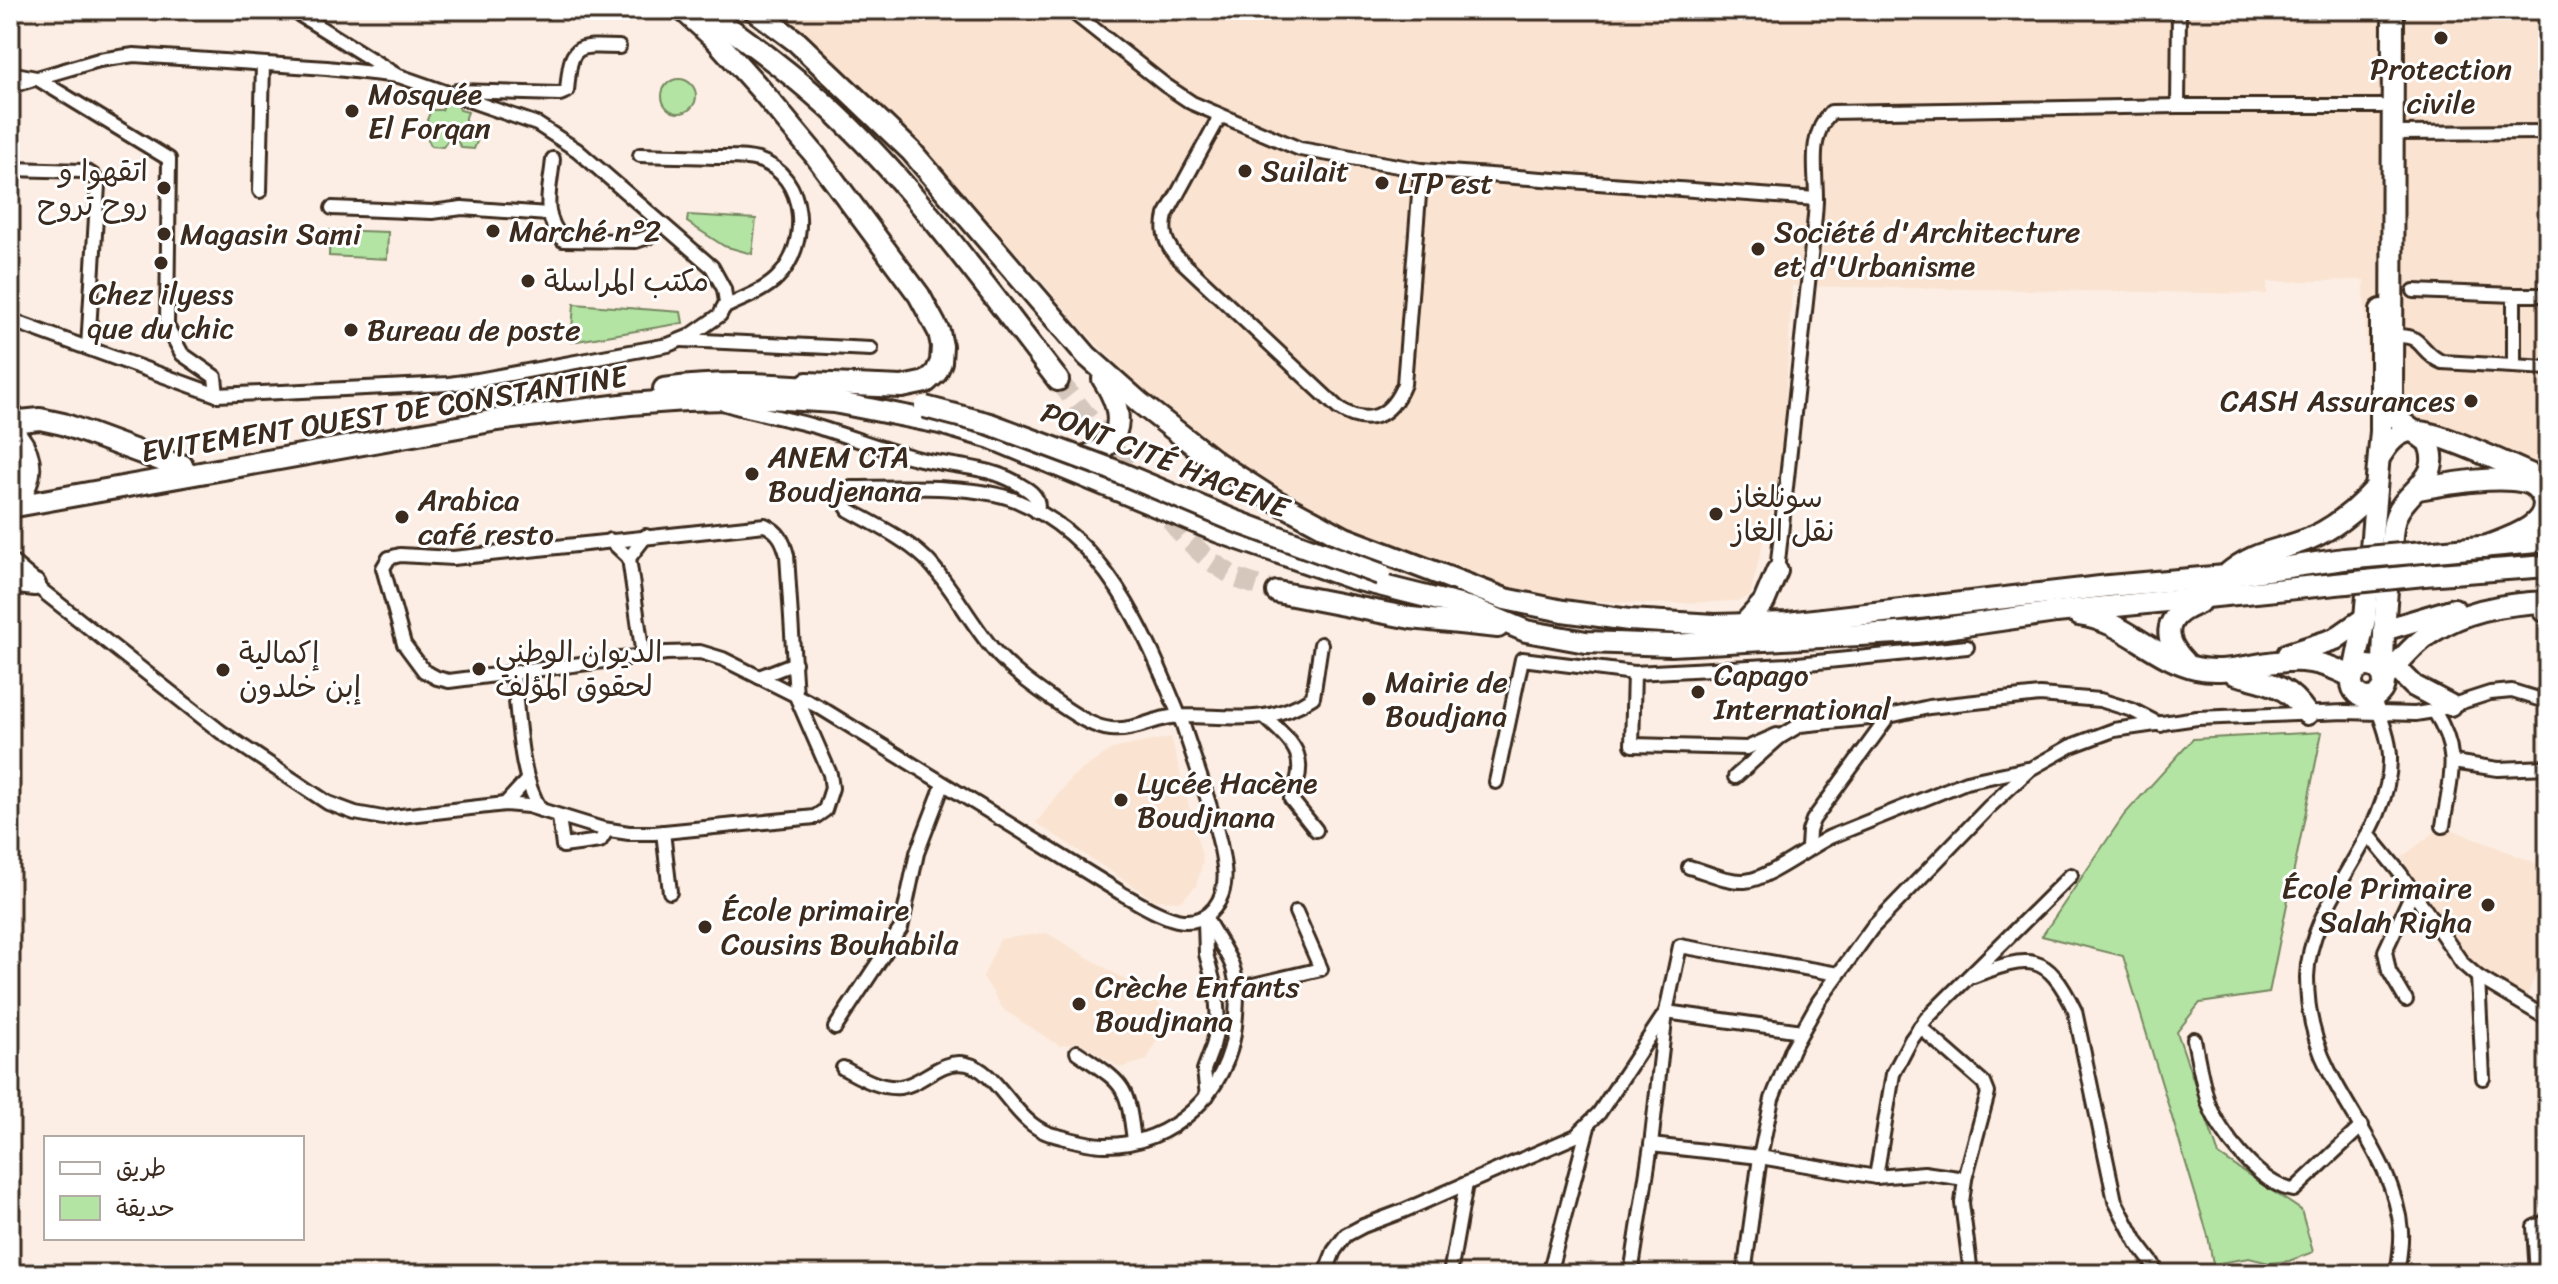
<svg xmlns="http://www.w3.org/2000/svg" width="2558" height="1284" font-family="Sriracha,'Playpen Sans Arabic',sans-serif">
  <rect width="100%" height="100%" fill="#fceee4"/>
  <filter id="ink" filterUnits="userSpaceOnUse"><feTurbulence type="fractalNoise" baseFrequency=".0125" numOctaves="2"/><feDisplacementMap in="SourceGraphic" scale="16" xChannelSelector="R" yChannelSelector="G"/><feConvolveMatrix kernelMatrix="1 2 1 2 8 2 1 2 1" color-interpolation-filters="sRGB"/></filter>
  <g filter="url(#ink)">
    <!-- built -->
    <g fill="#fae3d1">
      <path d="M776 10H2548V475L2391 416 2367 370 2364 280 2267 282V294L1792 286 1782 465 1750 596 1737 601 1648 604 1544 597 1462 578 1354 532 1279 492 1215 451 1143 390 1082 329 1028 265 871 96Z"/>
      <path d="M1171 737 1203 861 1196 886 1181 901 1155 900 1036 823 1072 777 1112 749Z"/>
      <path d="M2443 826 2548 868V941L2528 995 2498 988 2453 950 2402 857Z"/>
      <path d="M1047 933 1156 998 1167 1020 1147 1060 1120 1068 1080 1042 1060 1046 1004 1010 983 977 1000 939Z"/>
    </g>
    <!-- green -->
    <g fill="#b3e4a4" stroke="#778761" stroke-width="2">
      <circle cx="679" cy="96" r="17"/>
      <path d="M445 102H457L460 110 468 112 465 120 478 139 474 149 462 148 457 141 448 140 443 147 431 146 427 137 431 128 427 120 431 110H442Z"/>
      <path d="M688 215 756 219 752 254 724 246 687 222Z"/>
      <path d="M330 230 388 232 387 259 329 256Z"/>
      <path d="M574 304 681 312 683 323 571 342Z"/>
      <path d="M2322 732 2269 993 2200 1003 2177 1032 2219 1155 2301 1210 2313 1252 2289 1261 2269 1263 2249 1258 2213 1264 2208 1236 2123 956 2042 936 2124 815 2193 739Z"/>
    </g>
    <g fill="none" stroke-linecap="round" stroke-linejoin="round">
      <!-- trunk-tunnel -->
      <path stroke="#d5c7bc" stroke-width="20" stroke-dasharray="20 10" stroke-linecap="butt" d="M1058 380 1184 537 1209 560 1238 579 1277 592"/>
      <!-- minor casing -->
      <g stroke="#3b2a1e" stroke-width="18">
        <g id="minor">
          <path d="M292 10 398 76"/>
          <path d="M1070 10 1165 85 1192 103 1300 149 1421 170 1816 199"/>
          <path d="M10 73 36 78 169 159 167 326 182 354 215 377 217 395"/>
          <path d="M10 86 99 60 134 55 327 68 399 76 537 124 577 150 712 267 724 289 726 302 720 315 690 336 668 345 478 380 449 384 217 395 10 320"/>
          <path d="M457 91 560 94 567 91C571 45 573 45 619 47"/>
          <path d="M2178 106 2179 10"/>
          <path d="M1220 116 1166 215C1162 231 1165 242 1175 255L1338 408C1369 428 1391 416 1404 384L1421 170"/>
          <path d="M2392 133 2548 132"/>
          <path d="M640 155C665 156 690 156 715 157 728 157 744 156 758 160 808 175 810 246 777 278 763 292 741 299 723 308"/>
          <path d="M553 159C550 193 540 212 563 240L636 241 648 237 662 224"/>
          <path d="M10 169 83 171C92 173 95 176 98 185L88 347"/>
          <path d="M260 191 263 64"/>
          <path d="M332 208 432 212 462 208 548 214"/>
          <path d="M2414 291 2514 295V364"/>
          <path d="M2514 295H2548"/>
          <path d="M2394 337C2423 332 2419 353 2442 362L2548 368"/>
          <path d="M682 340 871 349"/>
          <path d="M725 404C755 413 785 418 814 426 849 436 885 451 920 459 955 467 994 466 1025 488 1035 494 1040 501 1037 512"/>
          <path d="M610 540 629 558 646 536"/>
          <path d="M629 558 643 656"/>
          <path d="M1777 571 1813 237C1814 224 1816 211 1816 198 1816 168 1808 136 1831 112L2178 106H2381"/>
          <path d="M35 585 221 732 328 803 355 813 383 818 505 804 528 806 603 829 629 833H654L815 817 825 810 832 788 830 774 796 696 787 555C783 540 779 532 765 525L453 558 400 555 389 558 383 568 404 644 424 671 437 678 449 681 666 653 700 652 723 659 821 708 1121 893C1139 903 1157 915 1177 920 1210 927 1228 898 1224 867 1219 824 1196 767 1183 725 1147 638 1110 539 1015 500 974 484 896 488 851 488L842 493 843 501 849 510C876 525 904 538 926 559 952 586 968 619 992 648 1011 671 1037 689 1062 706 1077 716 1093 727 1111 729 1135 732 1159 715 1183 716 1230 716 1270 726 1313 697L1321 644"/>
          <path d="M2541 614 2548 615"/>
          <path d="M1634 673 1632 745 1747 748 1777 735"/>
          <path d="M513 674C519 716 518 775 541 810"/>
          <path d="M759 677 795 663"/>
          <path d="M2373 697C2380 716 2389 736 2390 756 2392 836 2309 897 2307 977 2307 1009 2314 1042 2329 1071 2355 1123 2396 1171 2401 1231 2402 1245 2399 1260 2397 1274"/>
          <path d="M2434 711C2462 754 2450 779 2443 826"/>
          <path d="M1264 716C1295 745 1310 756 1291 799L1316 830"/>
          <path d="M2453 762 2498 769 2548 767"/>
          <path d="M1735 777 1780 737 1800 725 1889 716 1929 707 2040 695 2100 700 2132 710 2161 725"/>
          <path d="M1496 782 1522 659 1634 673 1788 665 1967 647"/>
          <path d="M505 804 527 780"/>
          <path d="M559 817 563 846 600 841 607 830"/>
          <path d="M663 832 670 892"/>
          <path d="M2368 834 2400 873 2462 963 2478 977 2548 1019"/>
          <path d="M1808 847 1809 831 1813 820 1889 716"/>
          <path d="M1689 867C1707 872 1727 882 1745 881 1766 880 1808 848 1830 837L1966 782 2027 769"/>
          <path d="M1205 921 1206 954 1216 991 1218 1023 1213 1046 1204 1070 1207 1096"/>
          <path d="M1973 976C2030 955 2046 951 2075 1011L2115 1201 2137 1243 2153 1264"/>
          <path d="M2478 977 2483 1078"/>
          <path d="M1236 989 1321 969 1296 912"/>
          <path d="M2406 1000 2389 971 2385 951 2413 891"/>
          <path d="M1920 1027 1984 1083 1988 1093 1965 1179 1962 1203 1971 1274"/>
          <path d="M835 1028 901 928 917 853 943 785"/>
          <path d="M2194 1039C2198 1060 2202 1082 2208 1102 2218 1132 2261 1186 2294 1190L2362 1126"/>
          <path d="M1077 1052C1124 1085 1127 1082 1134 1141"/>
          <path d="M843 1068C860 1077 879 1089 900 1087 924 1084 940 1058 967 1064 999 1071 1013 1122 1050 1134 1067 1138 1086 1145 1104 1145 1173 1146 1228 1092 1235 1026 1237 1006 1239 985 1232 965 1225 949 1214 933 1205 917"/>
          <path d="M1651 1145 1760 1157 1876 1177 1893 1074 1911 1040 1926 1019 2071 875"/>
          <path d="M1876 1177 1924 1173 1965 1179"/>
          <path d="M1325 1274 1334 1251 1346 1235 1363 1226 1403 1211 1576 1136 1599 1113 1666 1012 1802 1031"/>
          <path d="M1450 1274 1466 1184"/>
          <path d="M1549 1274 1588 1127"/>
          <path d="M1631 1274 1651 1145 1666 1012 1680 946 1838 974"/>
          <path d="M1744 1274 1760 1157 1772 1099 1792 1049 1819 1001 1872 928 1989 807 2030 769 2071 746 2114 730 2197 718 2345 712 2415 714 2434 711 2490 693 2512 691 2548 702"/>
          <path d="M2537 1274 2534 1227 2548 1221"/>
        </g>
      </g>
      <!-- primary casing -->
      <g stroke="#3b2a1e" stroke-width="24">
        <path id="primary" d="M10 564 35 585"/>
      </g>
      <!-- trunk casing -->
      <g stroke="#3b2a1e" stroke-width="26">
        <g id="trunk">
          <path d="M683 10 717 41 760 89 815 155 919 295 939 332 942 346 941 362 936 373 926 382 902 387 807 383"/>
          <path d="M703 10C746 39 786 69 825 104 914 185 984 285 1058 380"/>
          <path d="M754 10 797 42 911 151 1087 356 1140 403 1217 463 1276 501 1345 538 1505 599 1563 611 1629 620 1715 625 1788 623 2109 586 2225 576 2344 559"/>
          <path d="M664 389C716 382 767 383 819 388"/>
          <path d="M10 422 40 419 63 424 166 462 182 465"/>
          <path d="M10 428C29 448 36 468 22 493"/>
          <path d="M2379 458C2386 447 2393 436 2406 432 2429 425 2511 467 2537 477"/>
          <path d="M1072 459C1122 451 1129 419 1103 379"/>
          <path d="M2418 489C2447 484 2497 475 2525 482 2534 484 2540 491 2543 499 2551 527 2504 539 2485 547"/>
          <path d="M10 507 497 420 630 404 686 400 769 398 834 402 940 423 991 438 1219 532 1351 578 1471 608 1526 631 1586 642 1671 645 1917 632 2056 612 2346 583"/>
          <path d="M2424 552 2548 541"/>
          <path d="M2226 575C2255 550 2278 552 2311 538 2336 527 2357 509 2375 489"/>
          <path d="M2424 575 2548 566"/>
          <path d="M10 582 35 585"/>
          <path d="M1277 592 1411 618 1498 627"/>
          <path d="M2079 615C2126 621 2152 658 2196 668 2227 675 2257 662 2288 661 2311 659 2332 666 2352 677"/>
          <path d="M1743 625 1764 602 1777 571"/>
          <path d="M2384 630 2454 609"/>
          <path d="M2288 654 2335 639 2365 618"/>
          <path d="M2185 662C2160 636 2165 615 2199 603"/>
          <circle cx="2368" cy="682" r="16"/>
          <path d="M2395 667 2414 686 2450 705"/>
          <path d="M2354 673 2365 618 2381 431V310"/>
          <path d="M2235 674C2268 683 2286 683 2307 714"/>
          <path d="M2383 675C2383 636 2386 597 2390 558 2392 545 2391 528 2396 516 2407 488 2445 479 2428 442L2400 421 2392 405 2393 10"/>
          <path d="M2384 679C2399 662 2414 643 2434 631 2466 610 2510 603 2548 602"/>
        </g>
      </g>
      <!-- minor -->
      <use href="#minor" stroke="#fff" stroke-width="12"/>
      <!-- primary -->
      <use href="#primary" stroke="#fff" stroke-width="18"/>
      <!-- trunk -->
      <use href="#trunk" stroke="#fff" stroke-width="20"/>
      <!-- trunk-bridge casing -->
      <g stroke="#3b2a1e" stroke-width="26" stroke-linecap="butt">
        <g id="trunk-bridge">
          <path d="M925 407 990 424 1111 469 1235 521 1380 574"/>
          <path d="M2344 559 2424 552"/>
          <path d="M2346 583 2424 575"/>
        </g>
      </g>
      <!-- trunk-bridge -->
      <use href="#trunk-bridge" stroke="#fff" stroke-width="20"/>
    </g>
  </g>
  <!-- markers -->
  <g fill="#3b2a1e" stroke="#fff" stroke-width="3">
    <circle cx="2441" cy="38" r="8"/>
    <circle cx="352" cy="111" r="8"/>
    <circle cx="1245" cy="171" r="8"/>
    <circle cx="1382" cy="183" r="8"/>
    <circle cx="164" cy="188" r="8"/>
    <circle cx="493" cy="231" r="8"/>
    <circle cx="164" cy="234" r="8"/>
    <circle cx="1758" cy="249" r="8"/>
    <circle cx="161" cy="263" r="8"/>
    <circle cx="528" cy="281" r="8"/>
    <circle cx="351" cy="330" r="8"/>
    <circle cx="2471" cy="401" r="8"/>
    <circle cx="752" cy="474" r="8"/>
    <circle cx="1716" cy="514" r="8"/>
    <circle cx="402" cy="517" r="8"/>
    <circle cx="479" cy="669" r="8"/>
    <circle cx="223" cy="670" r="8"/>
    <circle cx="1698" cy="692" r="8"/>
    <circle cx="1369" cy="699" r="8"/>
    <circle cx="1121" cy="800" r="8"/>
    <circle cx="2488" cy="905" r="8"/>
    <circle cx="705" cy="927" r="8"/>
    <circle cx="1079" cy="1004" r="8"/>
  </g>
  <g text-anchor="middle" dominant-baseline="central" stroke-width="6" stroke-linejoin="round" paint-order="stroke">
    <!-- poi labels -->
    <g font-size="30" fill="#3b2a1e" stroke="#fff" text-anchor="start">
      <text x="2441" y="69" text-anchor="middle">Protection<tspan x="2441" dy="34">civile</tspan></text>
      <text x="368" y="94">Mosquée<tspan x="368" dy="34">El Forqan</tspan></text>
      <text x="148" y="171" text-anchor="end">اتقهوا و<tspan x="148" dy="34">روح تروح</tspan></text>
      <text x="1261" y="171">Suilait</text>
      <text x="1398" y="183">LTP est</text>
      <text x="509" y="231">Marché n°2</text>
      <text x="1774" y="232">Société d'Architecture<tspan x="1774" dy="34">et d'Urbanisme</tspan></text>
      <text x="180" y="234">Magasin Sami</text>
      <text x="544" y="281">مكتب المراسلة</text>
      <text x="161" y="294" text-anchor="middle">Chez ilyess<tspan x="161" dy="34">que du chic</tspan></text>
      <text x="367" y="330">Bureau de poste</text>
      <text x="2455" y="401" text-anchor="end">CASH Assurances</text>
      <text x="768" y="457">ANEM CTA<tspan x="768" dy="34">Boudjenana</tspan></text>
      <text x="1732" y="497">سونلغاز<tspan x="1732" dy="34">نقل الغاز</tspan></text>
      <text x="418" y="500">Arabica<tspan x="418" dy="34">café resto</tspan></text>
      <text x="495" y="652">الديوان الوطني<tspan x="495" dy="34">لحقوق المؤلف</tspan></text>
      <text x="239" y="653">إكمالية<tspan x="239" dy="34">إبن خلدون</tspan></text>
      <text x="1714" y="675">Capago<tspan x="1714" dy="34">International</tspan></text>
      <text x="1385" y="682">Mairie de<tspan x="1385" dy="34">Boudjana</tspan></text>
      <text x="1137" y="783">Lycée Hacène<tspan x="1137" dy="34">Boudjnana</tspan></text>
      <text x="2472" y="888" text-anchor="end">École Primaire<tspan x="2472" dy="34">Salah Righa</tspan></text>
      <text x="721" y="910">École primaire<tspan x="721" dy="34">Cousins Bouhabila</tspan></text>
      <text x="1095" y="987">Crèche Enfants<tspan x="1095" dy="34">Boudjnana</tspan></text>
    </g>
    <!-- street labels -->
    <g font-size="30" fill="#3b2a1e" stroke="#fff">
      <text transform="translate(384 414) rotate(-9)">EVITEMENT OUEST DE CONSTANTINE</text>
      <text transform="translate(1165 460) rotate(22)">PONT CITÉ HACENE</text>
    </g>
  </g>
  <!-- margin -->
  <rect width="2558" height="1284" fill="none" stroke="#fff" stroke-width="40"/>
  <rect x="20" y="20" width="2518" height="1244" fill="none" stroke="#3b2a1e" stroke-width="3" filter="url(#ink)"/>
  <!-- legend -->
  <rect x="44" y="1136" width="260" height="104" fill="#ffffff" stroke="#b1aaa5" stroke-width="2"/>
  <rect x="60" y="1162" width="40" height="12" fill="#ffffff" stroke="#b1aaa5" stroke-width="2"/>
  <text x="116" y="1176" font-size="24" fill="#3b2a1e">طريق</text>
  <rect x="60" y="1196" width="40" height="24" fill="#b3e4a4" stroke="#b1aaa5" stroke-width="2"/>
  <text x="116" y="1216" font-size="24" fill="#3b2a1e">حديقة</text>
</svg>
